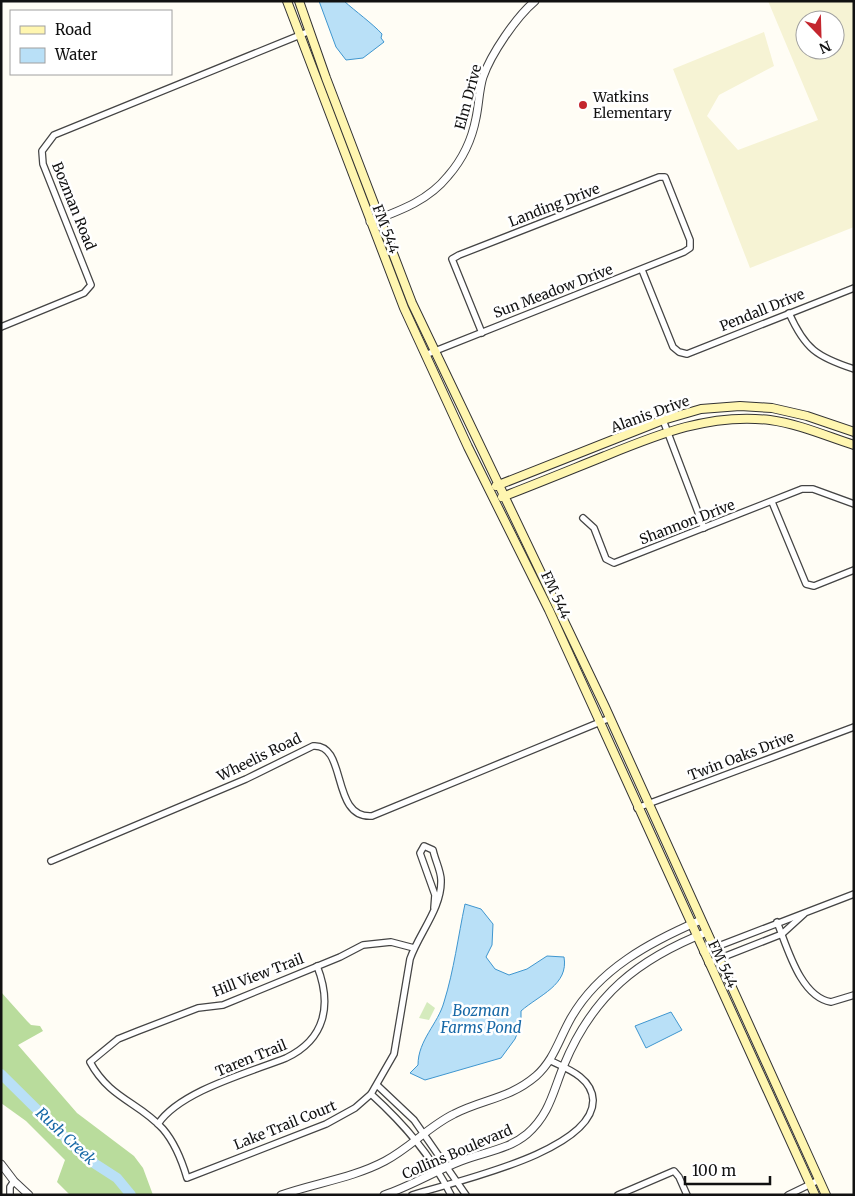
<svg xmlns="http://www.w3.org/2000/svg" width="855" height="1196" font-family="Merriweather,serif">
  <rect width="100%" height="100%" fill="#fffdf5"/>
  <!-- farmland -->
  <path fill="#f6f3d4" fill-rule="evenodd" d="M768 1H854V227L750 268 673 69 764 32 774 66 719 95 707 116 738 150 818 120ZM805 20H835V50H805Z"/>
  <!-- green -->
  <path fill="#d5ebbd" d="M427 1002 435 1008 429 1020 419 1018Z"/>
  <!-- forest -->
  <path fill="#b9dc9c" d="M1 992 27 1021 31 1025 40 1026 43 1031 18 1045 77 1113 134 1156 143 1168 153 1195H70L57 1182 65 1160 26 1121 1 1103Z"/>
  <!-- water -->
  <g fill="#b9e0f7" stroke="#3f96cf">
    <path d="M319 1H344C355 11 373 24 382 34L381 38 384 42 363 58 346 60 336 47Z"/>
    <path d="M465 904 481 909 493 924 492 945 486 957 495 969 509 975 527 969 547 956 564 957C569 985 539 995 521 1011V1024L515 1039 501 1058 425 1080 410 1073 418 1065C418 1040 438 1024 444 1002 454 970 458 937 465 904Z"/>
    <path d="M671 1012 682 1030 646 1048 635 1026Z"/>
  </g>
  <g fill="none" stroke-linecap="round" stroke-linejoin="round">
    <!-- river -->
    <path stroke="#b9e0f7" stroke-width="10" d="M1 1074 86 1158 117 1178 131 1195"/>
    <!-- minor casing -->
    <g stroke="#444" stroke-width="8">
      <g id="minor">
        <path d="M642 270 673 347 679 352 687 354 854 288"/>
        <path d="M789 313C805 349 817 357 854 369"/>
        <path d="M1 327 84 293 91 285 43 164 42 151 54 135 310 31"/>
        <path d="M425 355 684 252 690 248V240L665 177H659L459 255 452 259 482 333"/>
        <path d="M663 420 704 528"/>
        <path d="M772 502 806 584 814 586 854 570"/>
        <path d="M583 518 594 528 606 559 614 563 802 489H813L854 504"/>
        <path d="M637 808 854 727"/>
        <path d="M51 861 246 779 313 746C348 743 330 819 372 816L610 718"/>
        <path d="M777 922C787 946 800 997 831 1002L854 995"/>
        <path d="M414 948 391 942 363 945 340 957 223 1005 198 1008 138 1031 118 1039 90 1062C110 1099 139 1102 163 1129 175 1143 182 1161 187 1178L326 1124 355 1108 371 1094 394 1054 410 959C419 933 442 908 441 880 441 871 435 860 433 850L424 846 420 853 435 895 434 908"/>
        <path d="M703 952 854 894"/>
        <path d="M708 963 782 934 804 914"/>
        <path d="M378 1086 414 1120 466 1195"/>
        <path d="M371 1094C404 1124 431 1155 451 1195"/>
        <path d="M158 1124C180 1091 248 1073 286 1058 326 1039 332 1004 317 966"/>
        <path d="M10 1195V1187L14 1181"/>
        <path d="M412 1195C452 1182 594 1152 593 1100 592 1078 568 1069 551 1061"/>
        <path d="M618 1195 674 1171 679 1177 687 1195"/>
        <path d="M788 1195 819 1180"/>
      </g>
    </g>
    <!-- tertiary casing -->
    <g stroke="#444" stroke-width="9">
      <g id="tertiary">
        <path d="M370 222C399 211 428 201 448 176 462 160 472 139 476 118 479 104 479 90 483 77 491 54 516 17 535 1"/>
        <path d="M1 1164 14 1181 29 1195"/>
        <path d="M281 1195C315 1183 353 1178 385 1161 410 1148 429 1126 454 1114 483 1099 509 1099 536 1076 554 1060 559 1039 571 1018 599 969 650 942 701 920"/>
        <path d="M384 1195C411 1186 435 1171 461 1161 483 1152 508 1150 527 1134 550 1114 553 1091 564 1065 593 995 638 959 707 932"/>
      </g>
    </g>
    <!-- secondary casing -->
    <g stroke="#333" stroke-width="10">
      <g id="secondary">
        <path d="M287 1 404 308 468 447 549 610 815 1195"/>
        <path d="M299 1 326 78 412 303 605 707 826 1195"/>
        <path d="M496 486 663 420 701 409 740 406 772 408 807 416 854 432"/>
        <path d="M502 497C536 484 570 470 605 456 659 434 710 413 770 420 799 424 826 436 854 445"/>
      </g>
    </g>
    <!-- minor -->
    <use href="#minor" stroke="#fff" stroke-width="5.5"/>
    <!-- tertiary -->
    <use href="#tertiary" stroke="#fff" stroke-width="7"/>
    <!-- secondary -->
    <use href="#secondary" stroke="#fff6b0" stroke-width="8"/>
  </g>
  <!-- markers -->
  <circle fill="#c4262e" stroke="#fff" stroke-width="2" cx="583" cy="105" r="5"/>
  <g text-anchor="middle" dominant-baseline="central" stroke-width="5" stroke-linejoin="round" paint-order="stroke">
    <!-- street labels -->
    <g font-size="14" fill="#111" stroke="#fff">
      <text transform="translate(468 97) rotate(-75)">Elm Drive</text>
      <text transform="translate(554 205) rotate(-21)">Landing Drive</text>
      <text transform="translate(74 206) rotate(68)">Bozman Road</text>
      <text transform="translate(386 229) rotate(69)">FM 544</text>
      <text transform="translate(553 291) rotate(-21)">Sun Meadow Drive</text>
      <text transform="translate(762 310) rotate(-22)">Pendall Drive</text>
      <text transform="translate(650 414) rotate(-20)">Alanis Drive</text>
      <text transform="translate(687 522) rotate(-21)">Shannon Drive</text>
      <text transform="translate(556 595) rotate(65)">FM 544</text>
      <text transform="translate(741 756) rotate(-21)">Twin Oaks Drive</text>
      <text transform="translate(259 757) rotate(-26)">Wheelis Road</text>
      <text transform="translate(723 964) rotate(65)">FM 544</text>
      <text transform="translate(258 975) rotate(-21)">Hill View Trail</text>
      <text transform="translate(251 1058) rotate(-22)">Taren Trail</text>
      <text transform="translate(285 1125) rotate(-22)">Lake Trail Court</text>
      <text transform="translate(457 1152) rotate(-23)">Collins Boulevard</text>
    </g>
    <!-- poi labels -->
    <g font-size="14" fill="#111" stroke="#fff" text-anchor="start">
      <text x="593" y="97">Watkins<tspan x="593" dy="16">Elementary</tspan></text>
    </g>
    <!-- water labels -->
    <g font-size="15" font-style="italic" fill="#1768a6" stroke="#fff">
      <text x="481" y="1010">Bozman<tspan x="481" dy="17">Farms Pond</tspan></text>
      <text transform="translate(66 1136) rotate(43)">Rush Creek</text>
    </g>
  </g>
  <!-- border -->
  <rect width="855" height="1196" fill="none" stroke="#111111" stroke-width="5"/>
  <!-- legend -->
  <rect x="10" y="10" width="162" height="65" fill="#ffffff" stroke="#a0a0a0"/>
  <rect x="20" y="26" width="25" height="8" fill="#fff6b0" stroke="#a0a0a0"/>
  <text x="55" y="35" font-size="15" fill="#111111">Road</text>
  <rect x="20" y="48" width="25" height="15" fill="#b9e0f7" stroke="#a0a0a0"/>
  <text x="55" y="60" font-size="15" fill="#111111">Water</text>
  <!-- north arrow -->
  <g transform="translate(820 35) rotate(157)"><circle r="24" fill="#ffffff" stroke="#a0a0a0"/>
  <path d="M0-4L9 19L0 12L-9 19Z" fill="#c4262e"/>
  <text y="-8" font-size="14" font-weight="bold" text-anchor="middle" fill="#111111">N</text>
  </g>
  <!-- scale -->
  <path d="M685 1176v8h85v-8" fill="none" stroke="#111111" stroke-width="2.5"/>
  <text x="692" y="1176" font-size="15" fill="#111111" stroke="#ffffff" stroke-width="4" paint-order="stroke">100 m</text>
</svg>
